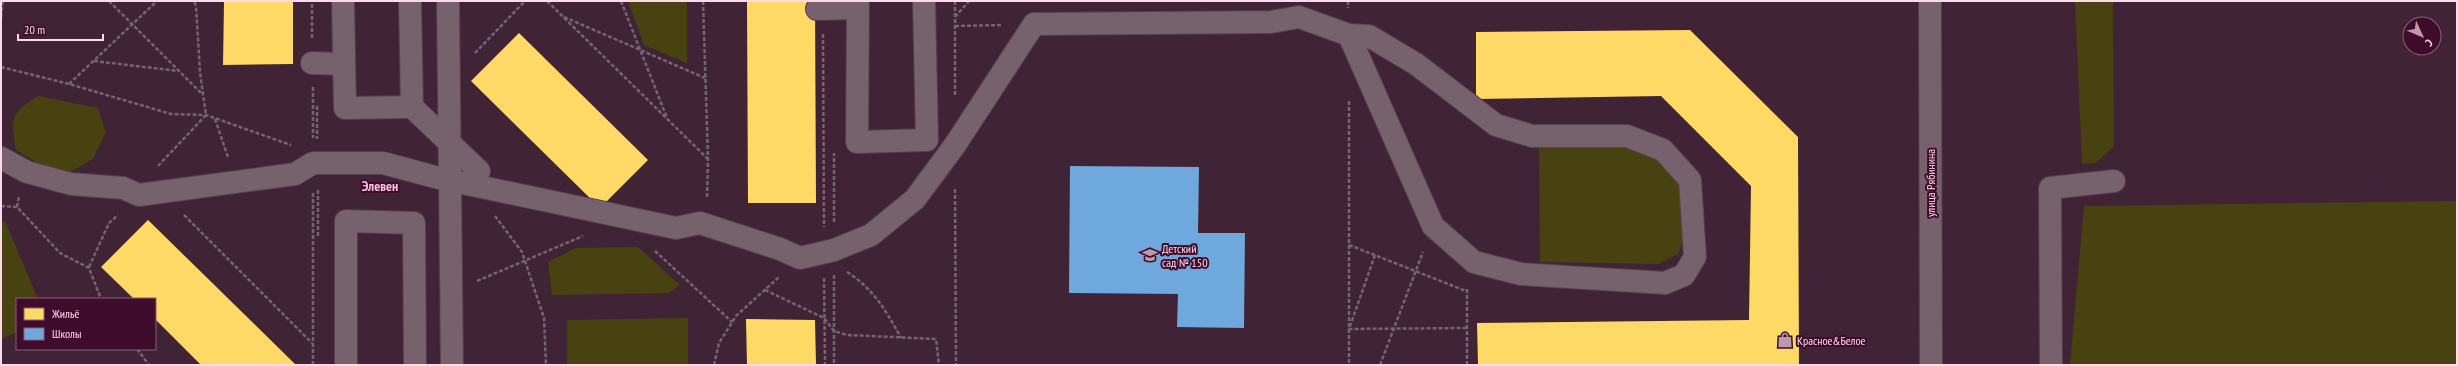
<svg xmlns="http://www.w3.org/2000/svg" width="2458" height="366" font-family="'PT Sans Narrow',sans-serif">
  <rect width="100%" height="100%" fill="#402334"/>
  <!-- green -->
  <g fill="#484211">
    <path d="M628 1H687V63L644 45Z"/>
    <path d="M2075 1H2113L2114 146 2096 163 2082 164Z"/>
    <path d="M38 96 98 108 106 132 93 159 70 172 42 166 16 150C11 118 9 114 38 96Z"/>
    <path d="M1539 148H1628L1654 157 1676 179 1683 201 1686 234 1678 254 1659 264 1540 262Z"/>
    <path d="M2457 201V365H2070L2084 206Z"/>
    <path d="M5 221 38 299H17V332L1 339V223Z"/>
    <path d="M638 247 680 285 669 293 552 295 548 262 576 248Z"/>
    <path d="M688 318V365H567V320Z"/>
  </g>
  <!-- homes -->
  <g fill="#ffd966">
    <path d="M224 1H293V64L223 65Z"/>
    <path d="M747 1H815L816 203H748Z"/>
    <path d="M1690 30 1798 137 1799 365H1478L1477 323 1749 320 1751 186 1661 96 1476 99V32Z"/>
    <path d="M519 33 648 160 600 208 471 81Z"/>
    <path d="M148 220 296 365H201L155 319V299H134L101 267Z"/>
    <path d="M746 319 815 320 816 365H747Z"/>
  </g>
  <!-- schools -->
  <path fill="#6fa8dc" d="M1070 166 1199 167 1198 233H1245L1244 328 1177 327 1178 294 1069 293Z"/>
  <g fill="none" stroke-linecap="round" stroke-linejoin="round">
    <!-- minor casing -->
    <g stroke="#573f4d" stroke-width="24">
      <g id="minor">
        <path d="M343 1 345 108 412 107 410 1"/>
        <path d="M448 1 452 365"/>
        <path d="M858 1 857 142 927 140 924 1"/>
        <path d="M1930 1 1931 365"/>
        <path d="M817 9 858 8"/>
        <path d="M1349 35 1369 36 1416 64 1496 125 1532 136H1627L1663 150 1690 180 1695 257 1684 275 1665 283 1521 274 1474 262 1433 226Z"/>
        <path d="M312 63 344 64"/>
        <path d="M412 107 479 171"/>
        <path d="M1 158 27 172 71 184 123 188 139 195 295 174 313 163H383L439 178 676 228 700 223 780 249 800 258 834 250 871 235 915 199 955 145 1034 24 1271 22 1299 17 1349 35"/>
        <path d="M346 365V221L414 223 415 365"/>
        <path d="M2051 365 2050 188 2114 181"/>
      </g>
    </g>
    <!-- path -->
    <g stroke="#77646f" stroke-width="2.5" stroke-dasharray="4 2" stroke-linecap="butt">
      <path d="M109 1 203 95"/>
      <path d="M547 1 708 159"/>
      <path d="M621 1 667 118"/>
      <path d="M703 1 708 159 707 199"/>
      <path d="M955 1V96"/>
      <path d="M1348 1V8"/>
      <path d="M1 17 3 1"/>
      <path d="M564 17 705 78"/>
      <path d="M955 17 969 1"/>
      <path d="M955 26 1003 25"/>
      <path d="M823 34 824 227"/>
      <path d="M312 38V1"/>
      <path d="M475 53 525 1"/>
      <path d="M94 61 178 71"/>
      <path d="M1 67 69 84 171 114 206 115 291 145"/>
      <path d="M69 84 157 1"/>
      <path d="M313 87V138"/>
      <path d="M1349 101V365"/>
      <path d="M317 106V139"/>
      <path d="M215 119 228 157"/>
      <path d="M158 166 206 115 200 72 196 6 194 1"/>
      <path d="M955 189 956 365"/>
      <path d="M318 190V237"/>
      <path d="M1 206 17 207 60 253 89 268 101 299"/>
      <path d="M17 207 19 196"/>
      <path d="M184 215 312 343"/>
      <path d="M495 216 522 252 544 318 546 365"/>
      <path d="M834 222V153"/>
      <path d="M1349 245 1466 291"/>
      <path d="M655 251 732 322"/>
      <path d="M1375 255 1349 329 1467 328"/>
      <path d="M89 267 109 223 118 215"/>
      <path d="M847 272C873 288 887 312 901 338"/>
      <path d="M834 275V365"/>
      <path d="M824 278 825 365"/>
      <path d="M477 281 583 236"/>
      <path d="M1467 289V365"/>
      <path d="M765 290 824 318 834 331 847 335 936 339 939 365"/>
      <path d="M137 349 149 365"/>
      <path d="M313 365V193"/>
      <path d="M714 365 719 343 736 316 779 277"/>
      <path d="M1380 365 1423 252"/>
    </g>
    <!-- minor -->
    <use href="#minor" stroke="#76616d" stroke-width="22"/>
  </g>
  <!-- icons -->
  <defs>
    <g id="school-bare" transform="scale(1.2)"><path d="M0-5L7-2L0 1L-7-2ZM-4 1L0 2.5L4 1V4Q0 6-4 4Z" fill="#bb9aab" stroke="#400c2c" stroke-width="2.5" paint-order="stroke"/></g>
    <g id="shop-bare" transform="scale(1.2)"><path d="M-5-2.5h2.3a2.7 3.5 0 0 1 5.4 0H5L5.5 6h-11ZM-1.5-2.5h3a1.5 2.3 0 0 0-3 0Z" fill="#bb9aab" stroke="#400c2c" stroke-width="2.5" paint-order="stroke"/></g>
  </defs>
  <g fill-rule="evenodd">
    <use href="#school-bare" x="1150" y="255"/>
    <use href="#shop-bare" x="1785" y="340"/>
  </g>
  <g text-anchor="middle" dominant-baseline="central" stroke-width="4" stroke-linejoin="round" paint-order="stroke">
    <!-- street labels -->
    <g font-size="12" fill="#fddaeb" stroke="#400c2c">
      <text transform="translate(1930 183) rotate(-90)">улица Рябинина</text>
    </g>
    <!-- poi labels -->
    <g font-size="12" fill="#fddaeb" stroke="#400c2c" text-anchor="start">
      <text x="1162" y="248">Детский<tspan x="1162" dy="14">сад № 150</tspan></text>
      <text x="1797" y="340">Красное&amp;Белое</text>
    </g>
    <!-- quarter labels -->
    <g font-size="14" font-weight="bold" fill="#f8c2dd" stroke="#400c2c">
      <text x="380" y="186">Элевен</text>
    </g>
  </g>
  <!-- border -->
  <rect width="2458" height="366" fill="none" stroke="#fddaeb" stroke-width="4"/>
  <!-- legend -->
  <rect x="16" y="298" width="140" height="52" fill="#400c2c" stroke="#8c5e78"/>
  <rect x="24" y="308" width="20" height="12" fill="#ffd966" stroke="#8c5e78"/>
  <text x="52" y="318" font-size="12" fill="#fddaeb">Жильё</text>
  <rect x="24" y="328" width="20" height="12" fill="#6fa8dc" stroke="#8c5e78"/>
  <text x="52" y="338" font-size="12" fill="#fddaeb">Школы</text>
  <!-- north arrow -->
  <g transform="translate(2422 36) rotate(134)"><circle r="19" fill="#400c2c" stroke="#8c5e78"/>
  <path d="M0-3L7 15L0 10L-7 15Z" fill="#bb9aab"/>
  <text y="-6" font-size="11" font-weight="bold" text-anchor="middle" fill="#fddaeb">С</text>
  </g>
  <!-- scale -->
  <path d="M18 34v6h85v-6" fill="none" stroke="#fddaeb" stroke-width="2"/>
  <text x="24" y="34" font-size="12" fill="#fddaeb" stroke="#400c2c" stroke-width="3" paint-order="stroke">20 m</text>
</svg>
